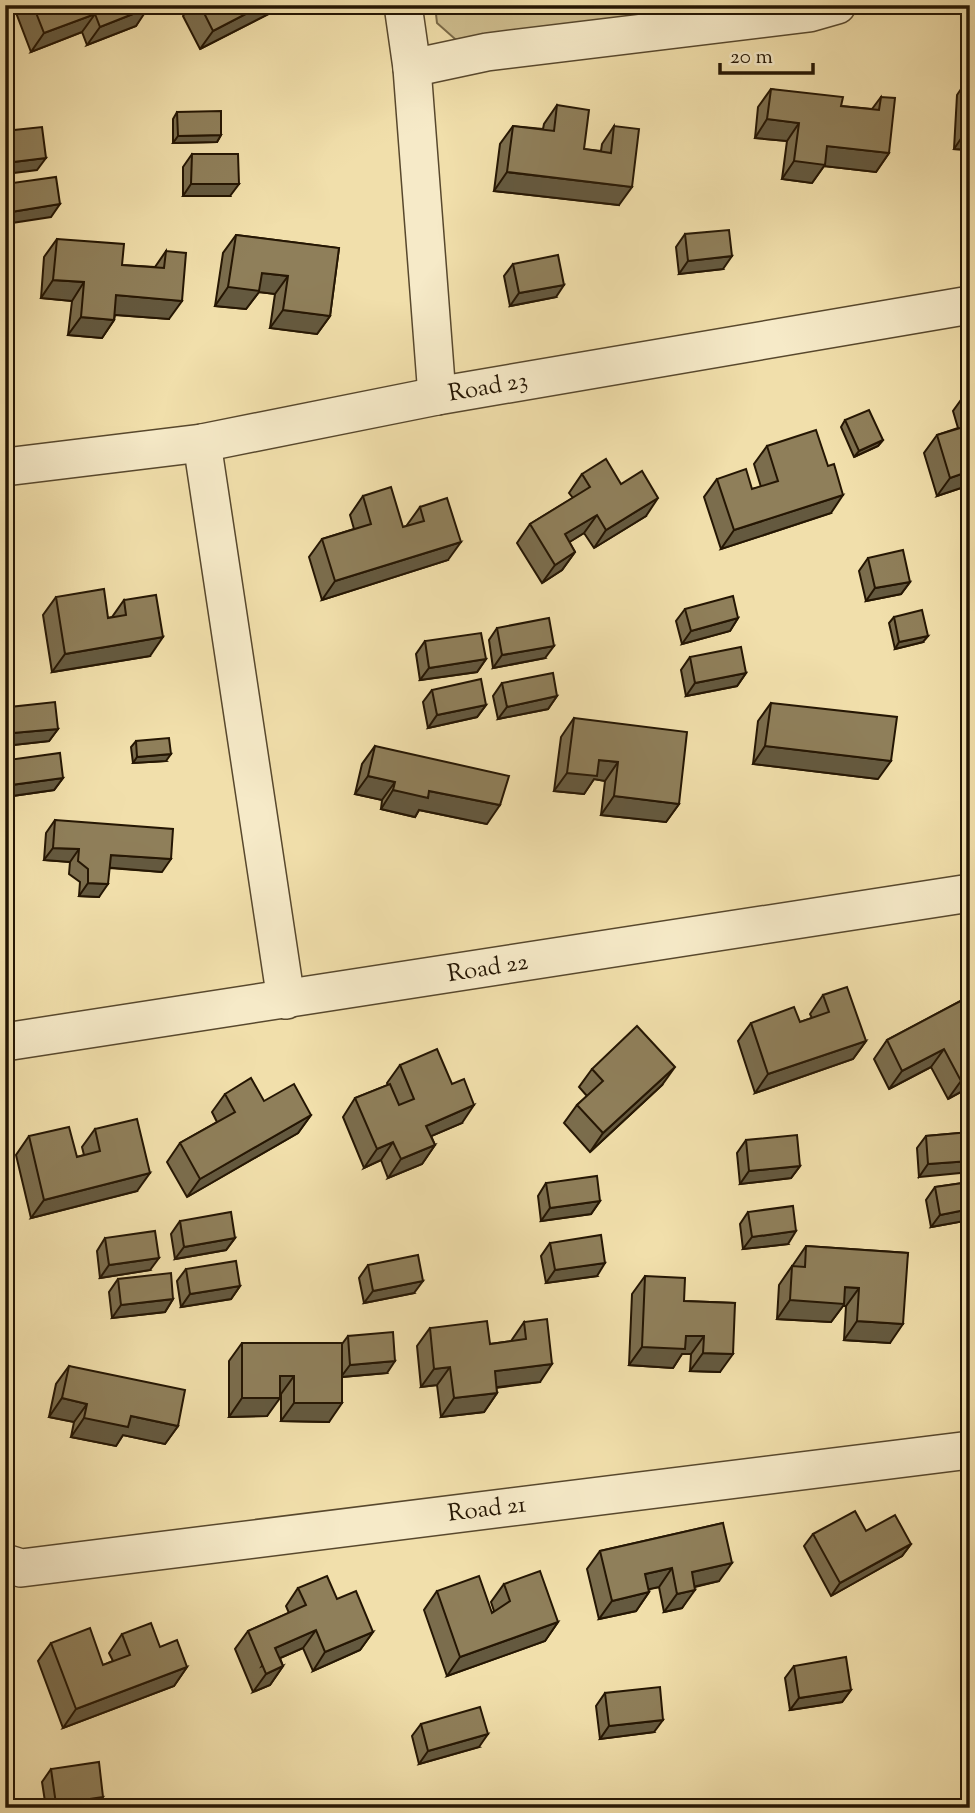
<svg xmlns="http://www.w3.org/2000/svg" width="975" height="1813" font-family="'Sorts Mill Goudy',serif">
  <rect width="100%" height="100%" fill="#f1dfab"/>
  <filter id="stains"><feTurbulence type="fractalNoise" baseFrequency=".00286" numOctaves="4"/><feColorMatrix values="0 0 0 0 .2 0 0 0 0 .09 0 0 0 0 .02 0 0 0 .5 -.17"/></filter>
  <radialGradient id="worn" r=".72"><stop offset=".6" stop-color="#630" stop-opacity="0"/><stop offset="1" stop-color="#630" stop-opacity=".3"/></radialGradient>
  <!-- green -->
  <path fill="#cebd8e" stroke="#7a6a48" stroke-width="2" d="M435 5H837L487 52 455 39 437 23Z"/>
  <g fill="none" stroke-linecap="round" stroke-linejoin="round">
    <!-- minor casing -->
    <g stroke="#58482d" stroke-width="40">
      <g id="minor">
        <path d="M403 5 412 68 437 396"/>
        <path d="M412 68 487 52 809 13 837 5"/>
        <path d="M202 443 286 1000"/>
        <path d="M5 467 202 443 437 396 970 305"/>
        <path d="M5 1042 970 893"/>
        <path d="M5 1563 21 1568 970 1450"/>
      </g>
    </g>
    <!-- minor -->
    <use href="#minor" stroke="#f6eac8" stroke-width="37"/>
  </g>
  <!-- wall -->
  <g fill="#7b6d4d" stroke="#251603" stroke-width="2">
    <path d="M18 5H148L136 26 87 45 82 32 31 52 15 10Z"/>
    <path d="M191 5H286L200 49 183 16Z"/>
    <path d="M969 77 970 150 954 149 957 95Z"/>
    <path d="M771 89 841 106 872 109 881 97 889 153 876 172 824 166 812 183 782 179 787 141 755 138 758 107Z"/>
    <path d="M557 105 584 149 601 151 602 144 614 126 619 205 494 191 500 144 513 126 543 129 544 124Z"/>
    <path d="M177 112 221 135 217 142 173 143V119Z"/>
    <path d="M192 154 230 196H183V167Z"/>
    <path d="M685 234 723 269 679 274 676 247Z"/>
    <path d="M236 235 339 248 330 316 317 334 270 328 275 294 259 292 246 309 215 306 223 253Z"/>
    <path d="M57 239 122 265 155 267 166 251 169 319 115 315 114 320 102 338 68 335 72 301 41 298 44 257Z"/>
    <path d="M513 264 556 297 510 306 504 276Z"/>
    <path d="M970 392V485L937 496 924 453 937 435 958 428 953 411 966 393Z"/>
    <path d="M845 420 883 440 878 446 854 457 841 427Z"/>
    <path d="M767 446 831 513 721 549 704 497 717 479 752 489 761 487 754 464Z"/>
    <path d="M582 474 621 484 646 516 594 548 584 533 569 542 575 552 562 570 542 583 517 543 530 524 573 498 569 493Z"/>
    <path d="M363 496 403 527 407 526V525L420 507 448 560 322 600 309 557 322 539 354 529 350 515Z"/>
    <path d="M868 558 910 582 901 594 866 601 859 571Z"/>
    <path d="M56 597 108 618 112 617 124 600 150 656 52 672 43 615Z"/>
    <path d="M685 609 738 618 730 631 682 644 676 621Z"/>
    <path d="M894 617 923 642 895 649 889 623Z"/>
    <path d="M497 628 545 658 493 668 489 640Z"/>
    <path d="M425 641 486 659 477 672 420 680 416 654Z"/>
    <path d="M690 657 746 673 737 686 686 696 681 670Z"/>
    <path d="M502 683 557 696 548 709 498 719 493 696Z"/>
    <path d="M432 690 486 705 477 717 428 728 423 702Z"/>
    <path d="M771 703 878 779 753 764 758 721Z"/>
    <path d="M10 707 58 729 49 741 5 746V714Z"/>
    <path d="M970 709V730L964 728Z"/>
    <path d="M574 718 679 804 666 822 601 815 605 781 594 779 584 794 554 791 561 737Z"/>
    <path d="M136 741 166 761 133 763 131 747Z"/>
    <path d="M375 746 487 824 419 810 415 817 381 809 382 800 355 794 362 764Z"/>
    <path d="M8 760 63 778 54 790 5 797V764Z"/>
    <path d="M55 820 162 872 109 868 99 897 79 896 80 882 69 874 70 862 44 860 46 833Z"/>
    <path d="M823 995 866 1041 853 1059 755 1093 738 1041 751 1023 800 1022 812 1018 810 1014Z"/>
    <path d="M970 996V1087L948 1099 931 1067 889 1089 874 1059 887 1040Z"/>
    <path d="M400 1065 462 1123 431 1136 435 1145 422 1164 388 1178 381 1160 364 1168 343 1117 355 1098 388 1085 387 1083Z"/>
    <path d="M592 1069 662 1085 590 1152 564 1123 577 1105 587 1096 579 1087Z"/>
    <path d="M225 1094 264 1101 311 1115 298 1133 187 1197 167 1162 180 1143 217 1122 212 1112Z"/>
    <path d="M95 1129 137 1191 31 1218 16 1155 29 1136 77 1157 84 1155 82 1147Z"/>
    <path d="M970 1132 919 1177 917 1148 926 1136Z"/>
    <path d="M746 1140 800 1166 791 1178 740 1184 737 1153Z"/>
    <path d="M970 1182V1220L931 1227 926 1200 935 1187Z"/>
    <path d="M546 1183 600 1201 591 1214 541 1221 538 1196Z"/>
    <path d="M748 1212 788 1244 743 1249 740 1224Z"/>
    <path d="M180 1221 235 1238 226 1250 175 1259 171 1234Z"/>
    <path d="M105 1238 150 1270 100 1278 97 1251Z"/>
    <path d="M550 1243 597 1276 546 1283 541 1256Z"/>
    <path d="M806 1246 908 1253 890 1343 844 1340 846 1306H843L831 1322 777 1319 779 1285 792 1266 793 1267V1265Z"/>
    <path d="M368 1265 414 1293 364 1303 359 1278Z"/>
    <path d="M186 1269 240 1286 231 1299 181 1307 177 1281Z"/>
    <path d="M645 1276 684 1301 735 1303 720 1372 690 1371 691 1354H682L673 1368 629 1365 632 1294Z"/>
    <path d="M118 1279 173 1299 165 1312 112 1318 109 1292Z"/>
    <path d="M970 1283V1303L964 1301Z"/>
    <path d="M524 1322 540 1382 496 1388 497 1393 484 1412 441 1417 437 1385 421 1387 417 1346 430 1328 490 1344 511 1341Z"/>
    <path d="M348 1336 387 1373 342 1377 329 1422 281 1421V1394H280L267 1416 229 1417V1361L242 1343 342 1344Z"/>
    <path d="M69 1366 178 1426 165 1444 123 1435 116 1446 71 1437 74 1422 49 1417 56 1384Z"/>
    <path d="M723 1523 719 1581 695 1587 682 1608 664 1612 659 1587 648 1589 649 1592 636 1611 599 1619 587 1569 600 1551Z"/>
    <path d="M866 1531 911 1544 902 1556 831 1596 804 1546 813 1534Z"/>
    <path d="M504 1584 558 1622 545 1641 447 1676 424 1610 437 1591 492 1613 494 1611 491 1602Z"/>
    <path d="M298 1588 337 1599 373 1632 360 1650 313 1671 303 1648 280 1658 283 1666 270 1685 253 1692 235 1649 248 1631 289 1613 286 1606Z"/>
    <path d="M122 1634 160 1647 187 1667 174 1686 63 1728 38 1661 51 1643 103 1665 113 1661 109 1653Z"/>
    <path d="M794 1666 851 1690 842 1702 790 1710 785 1678Z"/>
    <path d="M605 1693 654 1732 600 1739 596 1706Z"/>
    <path d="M421 1724 479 1747 419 1764 412 1736Z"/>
    <path d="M51 1769 95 1808H46L42 1782Z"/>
  </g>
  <!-- shaded-wall -->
  <g fill="#64593f" stroke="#251603" stroke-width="2">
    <path d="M263 5H286L200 49 213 31Z"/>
    <path d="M148 8 136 26 87 45 100 27Z"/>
    <path d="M95 14 82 32 31 52 44 33Z"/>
    <path d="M767 119 799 123 787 141 755 138Z"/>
    <path d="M966 131H970V150L954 149Z"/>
    <path d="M221 135 217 142 173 143 178 136Z"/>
    <path d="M827 146 889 153 876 172 824 166 812 183 782 179 794 161Z"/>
    <path d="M46 158 37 170 5 174V163Z"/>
    <path d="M507 172 632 187 619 205 494 191Z"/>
    <path d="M191 184H239L230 196H183Z"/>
    <path d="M60 204 51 217 5 224V213Z"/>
    <path d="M732 256 723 269 679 274 688 261Z"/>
    <path d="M262 273 288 276 275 294 259 292 246 309 215 306 228 287Z"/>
    <path d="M53 280 84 282 72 301 41 298Z"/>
    <path d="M564 285 556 297 510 306 519 293Z"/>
    <path d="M116 295 182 301 169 319 103 314Z"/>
    <path d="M283 310 330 316 317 334 270 328Z"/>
    <path d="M81 317 114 320 102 338 68 335Z"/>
    <path d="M883 440 878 446 854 457 859 451Z"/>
    <path d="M970 471V485L937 496 950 478Z"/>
    <path d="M843 495 831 513 721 549 734 530Z"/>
    <path d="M658 498 646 516 594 548 606 530Z"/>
    <path d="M597 515 584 533 552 553 565 534Z"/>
    <path d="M461 542 448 560 322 600 335 581Z"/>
    <path d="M575 552 562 570 542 583 555 565Z"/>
    <path d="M910 582 901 594 866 601 875 588Z"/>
    <path d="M738 618 730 631 682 644 691 631Z"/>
    <path d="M928 636 923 642 895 649 899 642Z"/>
    <path d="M163 637 150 656 52 672 65 654Z"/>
    <path d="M554 646 545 658 493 668 502 655Z"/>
    <path d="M486 659 477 672 420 680 429 668Z"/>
    <path d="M746 673 737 686 686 696 695 683Z"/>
    <path d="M557 696 548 709 498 719 507 707Z"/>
    <path d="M486 705 477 717 428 728 437 715Z"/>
    <path d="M970 720V730L964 728Z"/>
    <path d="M58 729 49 741 5 746V744L13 733Z"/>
    <path d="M765 746 891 761 878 779 753 764Z"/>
    <path d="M171 754 166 761 133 763 137 757Z"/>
    <path d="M599 760 618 762 605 781 594 779 584 794 554 791 567 773Z"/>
    <path d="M368 776 395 782 382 800 355 794Z"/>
    <path d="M63 778 54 790 5 797V794L11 785Z"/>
    <path d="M393 790 429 791 500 805 487 824 419 810 415 817 381 809Z"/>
    <path d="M614 796 679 804 666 822 601 815Z"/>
    <path d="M53 848 79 849 70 862 44 860Z"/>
    <path d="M111 855 171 859 162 872 102 867Z"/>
    <path d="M88 883 108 884 99 897 79 896Z"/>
    <path d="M866 1041 853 1059 755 1093 768 1074Z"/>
    <path d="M944 1049 931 1067 889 1089 902 1071Z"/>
    <path d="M675 1067 662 1085 590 1152 603 1133Z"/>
    <path d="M970 1076V1087L948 1099 961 1081Z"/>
    <path d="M474 1105 462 1123 413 1144 426 1126Z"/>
    <path d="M311 1115 298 1133 187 1197 200 1179Z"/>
    <path d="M393 1142 381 1160 364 1168 377 1149Z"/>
    <path d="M435 1145 422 1164 388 1178 401 1159Z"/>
    <path d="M970 1161V1172L919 1177 928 1164Z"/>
    <path d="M800 1166 791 1178 740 1184 749 1171Z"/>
    <path d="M150 1173 137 1191 31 1218 44 1200Z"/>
    <path d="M600 1201 591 1214 541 1221 550 1208Z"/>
    <path d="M970 1209V1220L931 1227 940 1215Z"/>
    <path d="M796 1231 788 1244 743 1249 752 1237Z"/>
    <path d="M235 1238 226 1250 175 1259 184 1247Z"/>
    <path d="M159 1258 150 1270 100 1278 109 1265Z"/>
    <path d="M605 1263 597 1276 546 1283 555 1270Z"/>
    <path d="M423 1281 414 1293 364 1303 373 1291Z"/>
    <path d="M240 1286 231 1299 181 1307 190 1294Z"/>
    <path d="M845 1287 859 1288 846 1306H843L831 1322 777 1319 790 1300Z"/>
    <path d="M970 1292V1303L964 1301Z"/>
    <path d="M173 1299 165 1312 112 1318 121 1305Z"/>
    <path d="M857 1321 903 1324 890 1343 844 1340Z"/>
    <path d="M686 1336H704L691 1354H682L673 1368 629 1365 642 1347Z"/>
    <path d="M703 1353 733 1354 720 1372 690 1371Z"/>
    <path d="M395 1361 387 1373 341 1377 350 1365Z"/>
    <path d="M552 1364 540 1382 482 1389 495 1371Z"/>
    <path d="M450 1367 437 1385 421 1387 434 1369Z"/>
    <path d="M280 1376H294L281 1394H267Z"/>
    <path d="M497 1393 484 1412 441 1417 454 1398Z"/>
    <path d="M62 1398 87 1404 74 1422 49 1417Z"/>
    <path d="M242 1398H280L267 1416 229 1417Z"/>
    <path d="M294 1403H342L329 1422 281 1421Z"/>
    <path d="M131 1416 178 1426 165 1444 123 1435 116 1446 71 1437 84 1418Z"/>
    <path d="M911 1544 902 1556 831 1596 840 1583Z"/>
    <path d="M732 1563 719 1581 679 1590 692 1572Z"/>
    <path d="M672 1568 659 1587 632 1593 645 1574Z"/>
    <path d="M695 1590 682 1608 664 1612 677 1594Z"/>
    <path d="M649 1592 636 1611 599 1619 612 1601Z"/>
    <path d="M558 1622 545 1641 447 1676 460 1657Z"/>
    <path d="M316 1630 303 1648 262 1666 275 1648Z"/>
    <path d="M373 1632 360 1650 313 1671 325 1652Z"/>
    <path d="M283 1666 270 1685 253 1692 266 1674Z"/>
    <path d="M187 1667 174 1686 63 1728 76 1709Z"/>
    <path d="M851 1690 842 1702 790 1710 799 1698Z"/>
    <path d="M663 1720 654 1732 600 1739 609 1726Z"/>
    <path d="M488 1734 479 1747 419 1764 428 1751Z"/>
    <path d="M103 1797 95 1808H53L56 1804Z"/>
  </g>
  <!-- building -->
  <g fill="#8f7f5a" stroke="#251603" stroke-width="2">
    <path d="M33 5H148V8L100 27 95 14 44 33Z"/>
    <path d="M200 5H263L213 31Z"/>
    <path d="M969 77H970V131H966Z"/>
    <path d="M771 89 843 97 841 106 879 110 881 97 895 98 889 153 827 146 825 165 794 161 799 123 767 119Z"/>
    <path d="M557 105 589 110 584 149 611 153 614 126 639 129 632 187 507 172 513 126 554 131Z"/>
    <path d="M221 111V135L178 136 177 112Z"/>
    <path d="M42 127 46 158 5 163V131Z"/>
    <path d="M192 154H238L239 184H191Z"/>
    <path d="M56 177 60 204 5 213V184Z"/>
    <path d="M729 230 732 256 688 261 685 234Z"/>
    <path d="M236 235 339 248 330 316 283 310 288 276 262 273 259 291 228 287Z"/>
    <path d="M57 239 124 244 122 265 164 268 166 251 186 253 182 301 116 295 114 320 81 317 84 282 53 280Z"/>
    <path d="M558 255 564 285 519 293 513 264Z"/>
    <path d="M970 392V406L966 393Z"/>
    <path d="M869 410 883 440 859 451 845 420Z"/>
    <path d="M970 425V471L950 478 937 435Z"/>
    <path d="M816 430 828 466 834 464 843 495 734 530 717 479 746 469 752 489 778 481 767 446Z"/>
    <path d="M606 459 621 484 642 471 658 498 606 530 597 515 565 534 575 552 555 565 530 524 590 487 582 474Z"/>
    <path d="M391 487 403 527 424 521 420 507 447 498 461 542 335 581 322 539 371 524 363 496Z"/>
    <path d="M903 550 910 582 875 588 868 558Z"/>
    <path d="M104 589 108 618 126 615 124 600 156 595 163 637 65 654 56 597Z"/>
    <path d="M733 596 738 618 691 631 685 609Z"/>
    <path d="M922 610 928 636 899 642 894 617Z"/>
    <path d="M549 618 554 646 502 655 497 628Z"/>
    <path d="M481 633 486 659 429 668 425 641Z"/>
    <path d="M741 647 746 673 695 683 690 657Z"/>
    <path d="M553 673 557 696 507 707 502 683Z"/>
    <path d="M481 679 486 705 437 715 432 690Z"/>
    <path d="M55 702 58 729 13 733 10 707Z"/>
    <path d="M771 703 897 717 891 761 765 746Z"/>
    <path d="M574 718 687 732 679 804 614 796 618 762 599 760 597 776 567 773Z"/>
    <path d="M169 738 171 754 137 757 136 741Z"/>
    <path d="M375 746 509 776 500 805 429 791 428 798 393 790 395 782 368 776Z"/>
    <path d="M60 753 63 778 11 785 8 760Z"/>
    <path d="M55 820 173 829 171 859 111 855 108 884 88 883V869L78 861 79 849 53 848Z"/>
    <path d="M847 987 866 1041 768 1074 751 1023 794 1007 800 1022 829 1012 823 995Z"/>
    <path d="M970 996V1076L961 1081 944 1049 902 1071 887 1040Z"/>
    <path d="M637 1026 675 1067 603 1133 577 1105 603 1081 592 1069Z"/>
    <path d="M437 1049 452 1084 464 1079 474 1105 426 1126 435 1145 401 1159 393 1142 377 1149 355 1098 390 1084 399 1105 414 1099 400 1065Z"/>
    <path d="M251 1078 264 1101 294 1084 311 1115 200 1179 180 1143 235 1112 225 1094Z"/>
    <path d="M137 1119 150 1173 44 1200 29 1136 69 1127 77 1157 100 1151 95 1129Z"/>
    <path d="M970 1132V1161L928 1164 926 1136Z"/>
    <path d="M797 1135 800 1166 749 1171 746 1140Z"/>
    <path d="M597 1176 600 1201 550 1208 546 1183Z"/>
    <path d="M970 1182V1209L940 1215 935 1187Z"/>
    <path d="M793 1206 796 1231 752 1237 748 1212Z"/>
    <path d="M231 1212 235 1238 184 1247 180 1221Z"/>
    <path d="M155 1231 159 1258 109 1265 105 1238Z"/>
    <path d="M601 1235 605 1263 555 1270 550 1243Z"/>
    <path d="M806 1246 908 1253 903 1324 857 1321 859 1288 845 1287 844 1304 790 1300 792 1266 805 1267Z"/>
    <path d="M418 1255 423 1281 373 1291 368 1265Z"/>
    <path d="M236 1261 240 1286 190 1294 186 1269Z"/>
    <path d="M171 1273 173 1299 121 1305 118 1279Z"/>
    <path d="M645 1276 685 1278 684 1301 735 1303 733 1354 703 1353 704 1336H686L685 1349 642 1347Z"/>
    <path d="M547 1319 552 1364 495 1371 497 1393 454 1398 450 1367 434 1369 430 1328 487 1321 490 1344 526 1339 524 1322Z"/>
    <path d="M393 1332 395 1361 350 1365 348 1336Z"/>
    <path d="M242 1343H342V1403H294V1376H280V1398H242Z"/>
    <path d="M69 1366 185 1390 178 1426 131 1416 128 1427 84 1418 87 1404 62 1398Z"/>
    <path d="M855 1511 866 1531 895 1515 911 1544 840 1583 813 1534Z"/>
    <path d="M723 1523 732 1563 692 1572 695 1590 677 1594 672 1568 645 1574 649 1592 612 1601 600 1551Z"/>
    <path d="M540 1571 558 1622 460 1657 437 1591 479 1576 492 1613 510 1601 504 1584Z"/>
    <path d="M327 1576 337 1599 356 1591 373 1632 325 1652 316 1630 275 1648 283 1666 266 1674 248 1631 306 1605 298 1588Z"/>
    <path d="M151 1623 160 1647 177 1640 187 1667 76 1709 51 1643 90 1628 103 1665 130 1655 122 1634Z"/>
    <path d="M846 1657 851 1690 799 1698 794 1666Z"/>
    <path d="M660 1687 663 1720 609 1726 605 1693Z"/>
    <path d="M480 1707 488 1734 428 1751 421 1724Z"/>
    <path d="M99 1762 103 1797 56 1804 51 1769Z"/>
  </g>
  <g text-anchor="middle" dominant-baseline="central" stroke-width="5" stroke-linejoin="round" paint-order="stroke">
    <!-- street labels -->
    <g font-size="24" fill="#251603" stroke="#f6eac8">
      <text transform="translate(488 388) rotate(-10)">Road 23</text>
      <text transform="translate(488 969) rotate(-9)">Road 22</text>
      <text transform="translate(487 1510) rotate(-7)">Road 21</text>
    </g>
  </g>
  <!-- margin -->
  <rect width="975" height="1813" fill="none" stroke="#f1dfab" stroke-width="28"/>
  <rect x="7" y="7" width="961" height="1799" fill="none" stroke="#251603" stroke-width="3.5"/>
  <rect x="14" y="14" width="947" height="1785" fill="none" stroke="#251603" stroke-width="2"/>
  <!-- scale -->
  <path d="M720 63v10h93v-10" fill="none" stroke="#251603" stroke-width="3.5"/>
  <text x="730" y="63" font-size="21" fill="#251603" stroke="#f6eac8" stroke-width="5" paint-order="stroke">20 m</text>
  <rect width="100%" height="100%" filter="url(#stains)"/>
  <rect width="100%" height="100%" fill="url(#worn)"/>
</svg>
